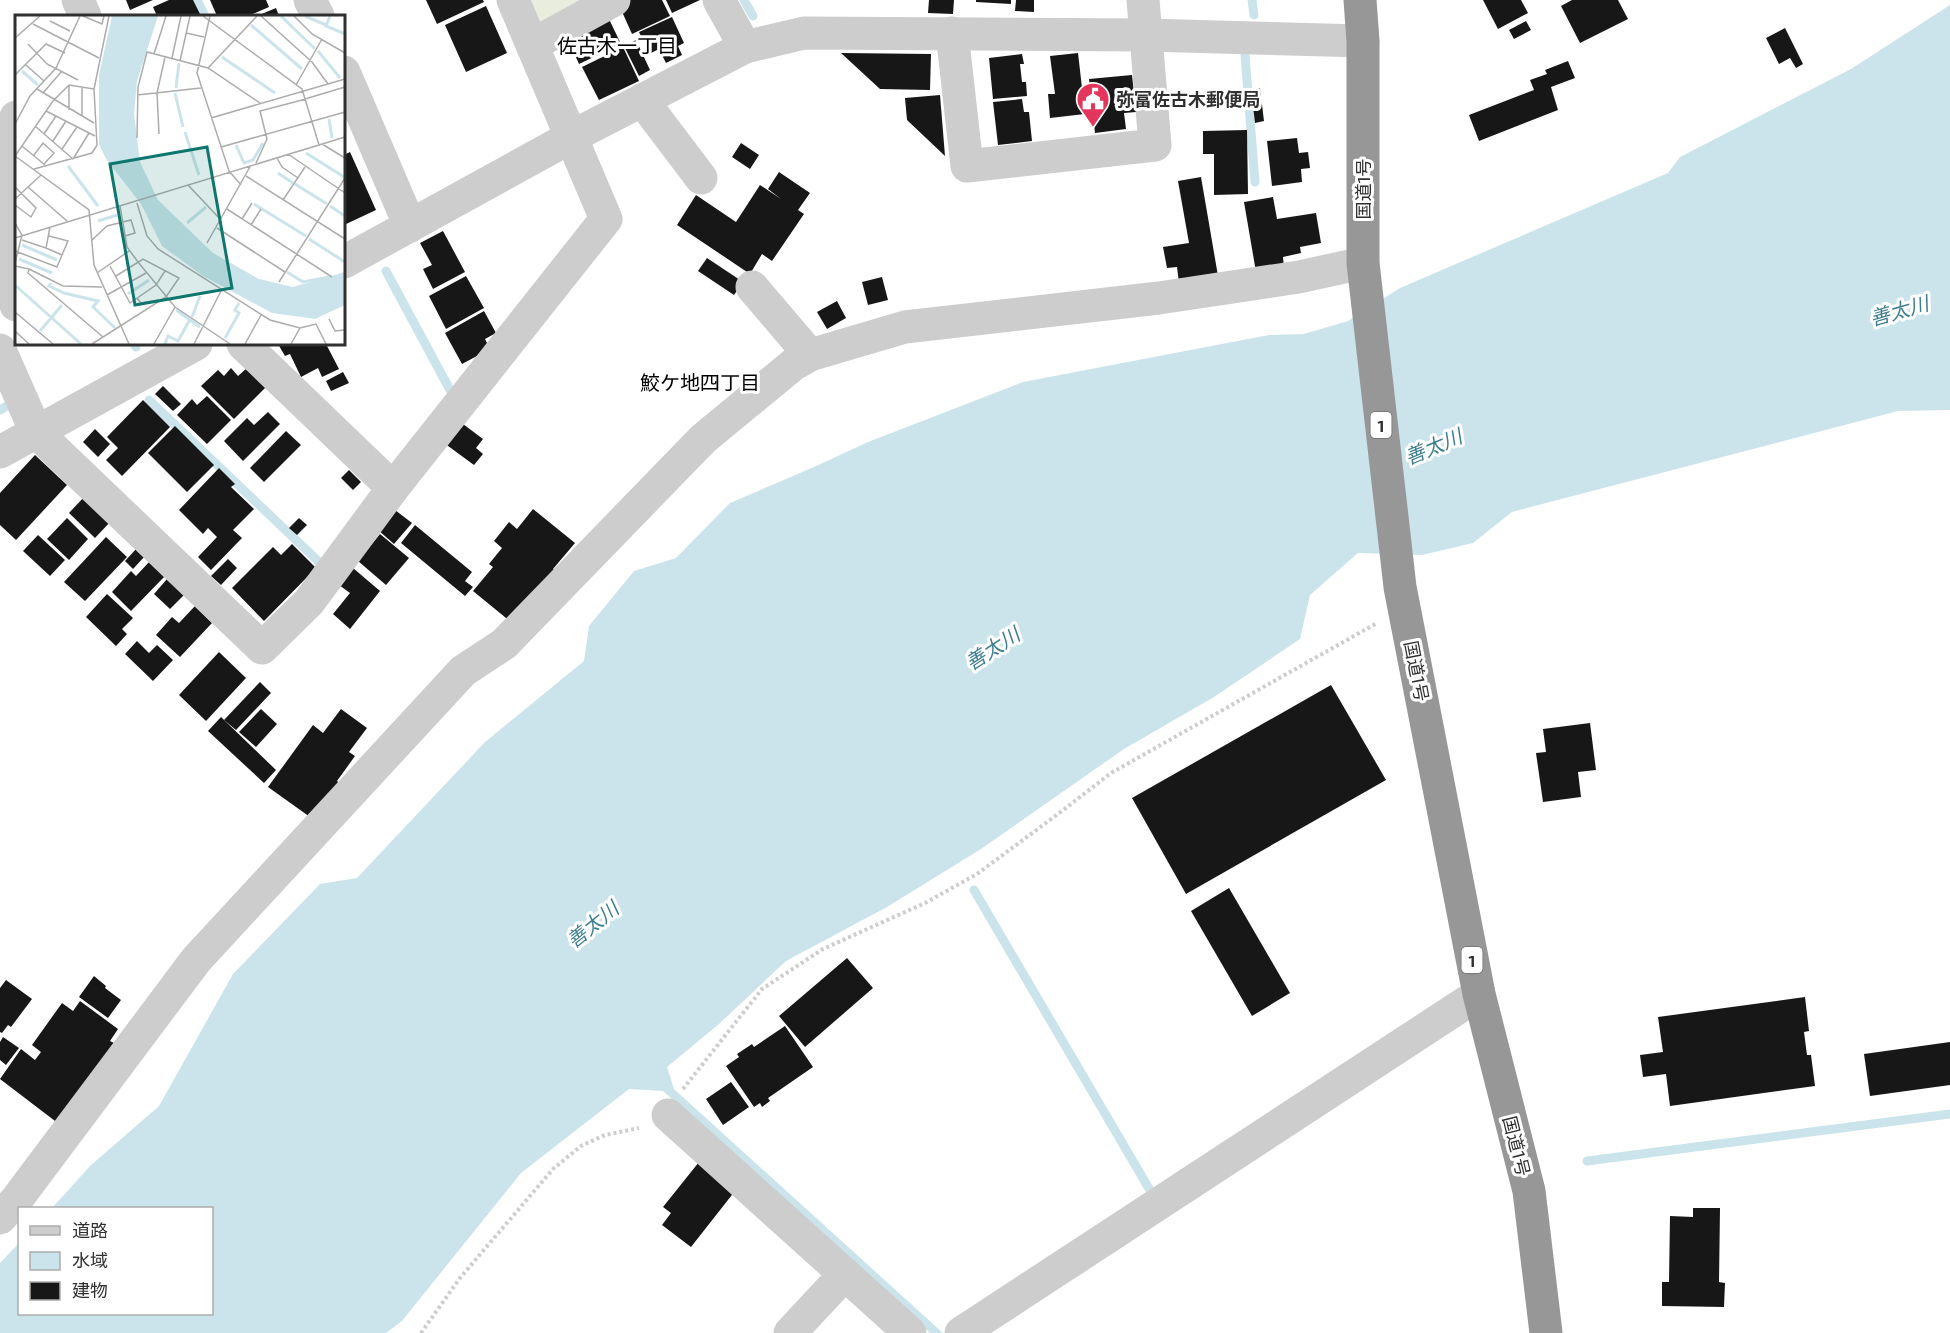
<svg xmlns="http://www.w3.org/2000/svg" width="1950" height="1333" font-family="'Exo 2','Noto Sans JP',sans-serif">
  <rect width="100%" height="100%" fill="#fff"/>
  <!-- green -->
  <path fill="#e8edde" d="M528 0H595L542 30Z"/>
  <!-- water -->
  <path fill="#cbe4ec" d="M1950 5V410L1898 411 1512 512 1473 543 1422 555 1358 553 1310 595 1300 639 1214 697 1124 749 981 849 887 907 786 961 719 1024 667 1067 674 1089 943 1333H930L663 1091 629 1089 521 1173 402 1321 386 1333H0V1263L19 1243 20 1314H212V1208H52L90 1166 159 1106 233 974 320 884 357 878 485 742 584 661 589 626 634 571 676 558 730 503 814 467 868 442 1023 382 1269 335 1304 334 1348 321 1400 288 1668 173 1680 157 1851 69Z"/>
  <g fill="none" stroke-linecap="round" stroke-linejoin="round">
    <!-- stream -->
    <g stroke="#cbe4ec" stroke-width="9">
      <path d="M197 0 205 16"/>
      <path d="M744 0 753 16"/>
      <path d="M1252 0 1254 15"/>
      <path d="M1245 55 1255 182"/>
      <path d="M386 271 450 390"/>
      <path d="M134 344 136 347"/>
      <path d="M149 400 318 561"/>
      <path d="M0 410 7 406"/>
      <path d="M974 890 1151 1192"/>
      <path d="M1587 1161 1950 1114"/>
    </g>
  </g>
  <!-- building -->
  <g fill="#171717">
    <path d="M126 0H153L130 10Z"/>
    <path d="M169 0H193L201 16H157L153 7Z"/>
    <path d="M210 0H266L269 7 248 16H217Z"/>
    <path d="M426 0H483L484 2 437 24Z"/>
    <path d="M629 0H662L670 16 632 34 619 5Z"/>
    <path d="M666 0H700L672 13Z"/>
    <path d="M929 0H954L953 14 928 13Z"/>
    <path d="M976 0H1011V4L976 2Z"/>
    <path d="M1016 0H1034V12L1015 11Z"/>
    <path d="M1483 0H1521L1528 13 1498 29Z"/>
    <path d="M1572 0H1618L1628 19 1580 43 1561 6Z"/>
    <path d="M486 6 507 53 466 72 445 25Z"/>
    <path d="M276 8 279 16H257Z"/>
    <path d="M608 17 621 44 579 64 567 37Z"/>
    <path d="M672 17 684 43 678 46 682 55 666 63 659 49 649 54 639 32Z"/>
    <path d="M1526 21 1531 30 1514 39 1509 30Z"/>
    <path d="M1785 28 1803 64 1796 68 1790 58 1779 64 1766 38Z"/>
    <path d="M636 40 650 70 639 76 624 46Z"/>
    <path d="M623 47 639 81 599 100 582 67Z"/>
    <path d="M841 53 931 54 930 90 880 89Z"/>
    <path d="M1078 53 1085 114 1050 118 1048 94H1055L1050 56Z"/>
    <path d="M1022 54 1024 64H1020L1022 82H1026L1027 96 993 99 989 58Z"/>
    <path d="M1568 61 1575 78 1551 87 1558 110 1479 141 1469 115 1534 90 1530 80 1547 74 1545 70Z"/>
    <path d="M1132 75 1136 112 1124 113 1126 129 1095 133 1089 79Z"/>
    <path d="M1260 88 1264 121 1255 123 1251 89Z"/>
    <path d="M940 95 945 156 907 120 905 98Z"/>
    <path d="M1022 99 1024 112H1029L1032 141 998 145 993 102Z"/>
    <path d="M1247 130 1248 194 1214 195V154H1203V131Z"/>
    <path d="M1297 138 1299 153 1308 152 1310 168 1301 169 1302 182 1272 186 1267 141Z"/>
    <path d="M741 143 759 155 750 169 732 157Z"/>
    <path d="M350 152 376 210 344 225V155Z"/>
    <path d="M779 172 810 193 798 210 804 214 772 261 762 254 750 274 677 225 696 195 736 222 760 185 781 199 768 189Z"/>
    <path d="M1201 177 1218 276 1179 283 1177 267 1167 268 1163 247 1189 243 1178 181Z"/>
    <path d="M1273 197 1277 219 1316 213 1321 243 1300 247 1301 253 1283 257 1284 268 1256 272 1244 202Z"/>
    <path d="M443 231 465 272 433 289 423 269 432 265 420 243Z"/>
    <path d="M707 258 743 282 734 295 698 271Z"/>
    <path d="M466 276 484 308 446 329 429 296Z"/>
    <path d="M882 277 888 300 868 305 862 282Z"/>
    <path d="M837 301 846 318 827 329 817 312Z"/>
    <path d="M484 311 496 333 485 339 490 349 462 364 445 333Z"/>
    <path d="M278 344H326L339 369 322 377 318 368 301 377 290 354 285 356Z"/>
    <path d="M231 368 238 376 247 368 266 387 234 419 201 386 218 370 224 376Z"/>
    <path d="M343 372 349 383 331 391 326 381Z"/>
    <path d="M163 386 181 404 173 411 155 394Z"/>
    <path d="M207 396 231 420 207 444 177 415 192 399 197 405Z"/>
    <path d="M143 400 170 427 122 476 106 460 118 448 107 437Z"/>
    <path d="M268 412 280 424 243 461 224 441 247 418 254 425Z"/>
    <path d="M459 421 483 439 476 448 483 454 474 465 444 443Z"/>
    <path d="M175 426 214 465 187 492 148 453Z"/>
    <path d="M95 429 110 444 98 457 83 442Z"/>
    <path d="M286 431 301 445 264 482 250 468Z"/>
    <path d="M35 455 67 485 16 540 0 525V493Z"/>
    <path d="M219 468 235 484 231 487 254 509 233 530 242 538 211 570 198 557 217 537 208 528 203 534 179 510Z"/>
    <path d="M349 470 361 482 353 490 341 478Z"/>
    <path d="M85 496 111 521 95 538 69 513Z"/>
    <path d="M533 509 575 543 553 569 558 573 511 622 473 591 493 567 489 564 502 548 494 541 509 522 517 529Z"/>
    <path d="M395 510 412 523 394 544 378 530Z"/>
    <path d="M67 518 88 539 69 560 47 539Z"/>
    <path d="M299 518 307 525 297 535 289 528Z"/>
    <path d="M415 525 472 572 465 581 473 587 465 596 401 543Z"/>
    <path d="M380 534 409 558 386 585 358 561Z"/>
    <path d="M38 535 65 560 50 576 23 551Z"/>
    <path d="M106 537 127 557 85 601 64 582Z"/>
    <path d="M292 544 316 568 264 621 232 588 273 547 281 555Z"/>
    <path d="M137 548 145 556 133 569 125 561Z"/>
    <path d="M228 559 237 568 221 585 211 576Z"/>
    <path d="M150 561 165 576 131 611 112 592 131 571 136 576Z"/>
    <path d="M353 568 380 591 350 629 333 614 350 593 339 585Z"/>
    <path d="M167 579 184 595 170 609 154 594Z"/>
    <path d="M107 594 133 618 122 629 127 634 116 646 86 617Z"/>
    <path d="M195 606 212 623 180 657 156 635 172 617 179 623Z"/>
    <path d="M137 641 149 653 157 645 173 660 153 681 125 654Z"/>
    <path d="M219 652 246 678 206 721 179 695Z"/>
    <path d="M260 682 271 693 236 730 224 720Z"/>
    <path d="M1331 685 1386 780 1186 894 1132 798Z"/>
    <path d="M261 709 277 724 256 747 239 732Z"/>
    <path d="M341 709 367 728 349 752 355 756 337 781 343 786 317 822 268 787 313 725 323 733Z"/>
    <path d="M221 717 276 770 264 783 208 731Z"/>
    <path d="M1590 723 1596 770 1578 772 1581 797 1543 802 1536 753 1546 752 1543 729Z"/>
    <path d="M1229 888 1290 993 1252 1016 1191 911Z"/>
    <path d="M847 958 873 988 805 1047 779 1016Z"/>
    <path d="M94 976 106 986 105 988 121 1000 108 1018 79 997Z"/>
    <path d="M6 980 32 999 11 1027 8 1025 2 1033 0 1032V988Z"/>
    <path d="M1805 997 1809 1031 1804 1032 1807 1055H1811L1815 1086 1670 1106 1666 1074 1643 1077 1640 1055 1663 1052 1658 1017Z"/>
    <path d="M80 1001 118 1029 110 1041 116 1044 59 1124 0 1079 21 1049 35 1060 41 1052 32 1045 62 1003 73 1011Z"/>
    <path d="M785 1026 813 1067 768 1098 770 1101 762 1107 760 1103 754 1107 726 1066 739 1057 737 1054 752 1044 754 1047Z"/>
    <path d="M3 1037 19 1048 6 1065 0 1060V1042Z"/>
    <path d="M1950 1042V1085L1870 1096 1864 1054Z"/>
    <path d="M731 1082 749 1107 723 1125 706 1099Z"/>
    <path d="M699 1162 735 1191 691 1247 662 1225 671 1213 663 1207Z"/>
    <path d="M1693 1208H1720L1719 1282 1725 1283 1724 1307 1662 1306V1282H1669L1670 1216 1693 1217Z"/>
  </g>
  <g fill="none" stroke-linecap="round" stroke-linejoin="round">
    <!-- path -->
    <g stroke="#cdcdcd" stroke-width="4" stroke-dasharray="3 3" stroke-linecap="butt">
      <path d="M683 1089 762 989 823 949 925 903 977 874 1062 811 1111 773 1377 623"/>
      <path d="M421 1333 460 1278 553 1169 581 1146 605 1135 639 1128"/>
    </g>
    <!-- minor -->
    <g stroke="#cdcdcd" stroke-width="33">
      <path d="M78 0 85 16"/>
      <path d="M310 0 318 16"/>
      <path d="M719 0 745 47"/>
      <path d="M952 33 967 166 1155 145 1143 0"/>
      <path d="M532 45 614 0"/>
      <path d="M344 72 410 226"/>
      <path d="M642 100 701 178"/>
      <path d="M16 117C10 180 6 242 16 305"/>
      <path d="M344 262 571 137 745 47 804 33 1146 35 1363 41"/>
      <path d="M752 287 810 355"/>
      <path d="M243 344 393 488"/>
      <path d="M0 350 36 432 262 648 309 602 393 488 606 219 513 0"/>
      <path d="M0 452 196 344"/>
      <path d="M668 1115 910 1333"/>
      <path d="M0 1218 17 1199 196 960 463 671 504 644 703 439 794 364 810 355 905 327 1159 298 1299 277 1363 263"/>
      <path d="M790 1333 845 1274"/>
      <path d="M961 1333 1479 994"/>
    </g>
    <!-- highway -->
    <path stroke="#979797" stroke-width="33" d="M1360 0 1363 41V263L1400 587 1479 994 1529 1191 1546 1333"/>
  </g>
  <!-- icons -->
  <defs>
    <g id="civic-pin" transform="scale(1.725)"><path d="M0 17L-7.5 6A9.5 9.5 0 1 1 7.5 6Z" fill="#e4365d" stroke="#fff"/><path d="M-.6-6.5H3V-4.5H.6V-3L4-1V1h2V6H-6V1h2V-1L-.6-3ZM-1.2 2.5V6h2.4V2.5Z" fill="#fff"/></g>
  </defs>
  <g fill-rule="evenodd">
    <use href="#civic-pin" x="1093" y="99"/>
  </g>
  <g text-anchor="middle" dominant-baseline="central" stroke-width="6" stroke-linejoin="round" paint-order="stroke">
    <!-- shield labels -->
    <g fill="#fff" stroke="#6e6e6e" stroke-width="1.5">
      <rect x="1370.5" y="412" width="21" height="26" rx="4.5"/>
      <rect x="1461.5" y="947" width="21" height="26" rx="4.5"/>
    </g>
    <g font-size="16" font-weight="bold" fill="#303030">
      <text x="1381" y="425">1</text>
      <text x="1472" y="960">1</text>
    </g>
    <!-- poi labels -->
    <g font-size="18" font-weight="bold" fill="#303030" stroke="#fff" text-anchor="start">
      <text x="1116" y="99">弥富佐古木郵便局</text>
    </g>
    <!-- street labels -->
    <g font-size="18" fill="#303030" stroke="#fff">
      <text transform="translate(1363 189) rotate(-90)">国道1号</text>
      <text transform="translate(1417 671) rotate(79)">国道1号</text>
      <text transform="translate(1517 1146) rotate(76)">国道1号</text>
    </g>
    <!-- neighbourhood labels -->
    <g font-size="20" fill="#000" stroke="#fff">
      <text x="617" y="45">佐古木一丁目</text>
      <text x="700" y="382">鮫ケ地四丁目</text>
    </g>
    <!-- water labels -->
    <g font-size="20" font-style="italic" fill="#3e7e92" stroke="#fff">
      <text transform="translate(1899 310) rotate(-16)">善太川</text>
      <text transform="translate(1433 446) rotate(-23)">善太川</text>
      <text transform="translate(992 648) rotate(-33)">善太川</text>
      <text transform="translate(592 924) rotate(-39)">善太川</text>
    </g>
  </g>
  <!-- overview -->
  <g transform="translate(15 15)">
    <rect width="330" height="330" fill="#fff"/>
    <path d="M97 1H143L122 66 119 99 125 147 143 185 198 238 244 264 278 272 330 257V290L300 304 257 298 188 261 147 231 126 189 91 144 84 129V60Z" fill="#cbe4ec"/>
    <path fill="none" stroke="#cbe4ec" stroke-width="3" d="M266 1 300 34M290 1 311 10M315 1 311 11 330 19M236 10 287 54M303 36 325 63M207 42 260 78M7 56 23 70M161 73 164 48M160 78 168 112M314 104 317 123M170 117 184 160M221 130 229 148 238 145 248 128M291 138 329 162M53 151 83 191M263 158 278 168M280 169 312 189M239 189 291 221M315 191 330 201M83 206 102 200M172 208 191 192M294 224 330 247M7 230 42 245M4 244 37 258M272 257 288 267 314 262M36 268 34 271 49 278 83 286 78 292 100 313M1 271 66 329M113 279 134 265M161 295 185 312M177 302 185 281M25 316 47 290M210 323 224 298 220 295 224 288M150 329 153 321 163 326 174 306"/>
    <path fill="none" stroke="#acacac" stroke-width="1.5" d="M68 1 87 9 89 1M188 1 287 74 304 130M195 1 182 58 214 156 226 170M246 1 297 47 313 69M279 1 297 19 330 38M35 6 55 16M18 9 84 43M171 18 189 22M0 23 25 1M13 29 32 49 63 65M139 39 151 1M157 43 166 1M165 46 175 1M11 50 29 66M193 53 242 1M0 60 31 29 50 38M281 70 307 24M22 74 79 108M28 78 47 56M122 80 186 73M290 84 330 72M54 95V70M31 96 80 121M67 101V72M196 103 330 64M0 109 15 81 41 53 65 1M20 111 58 144M29 119 41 101M144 119 142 78 150 42M122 123 123 72 132 37 193 53 245 88M38 126 51 106M307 129 330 143M7 131 30 150M206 132 330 97M47 134 62 112M273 139 330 178M19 140 28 128 39 138 29 149M0 141 38 86 54 70 79 74M0 141 74 195 79 250 114 329M262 143 267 152 283 163M58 144 74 118M241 148 252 124 245 96 291 84M19 154 77 138 82 130 79 74 94 1M231 161 330 224M173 170 206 205M0 172 21 193 16 202 0 190M13 172 52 206M0 184 26 160M268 185 290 152M122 188 132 221 143 234 255 305 285 313 301 309 311 329M105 191 112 232 123 247 160 292 215 329M212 194 317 262M227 204 237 188M0 208 7 220 0 248M236 210 246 194M202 213 270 257M34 221 53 226 47 240M0 223 330 122M7 225 31 233M76 226 92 211 116 205 120 218 110 221M192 228 236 150M0 236 42 252 47 240 31 233 35 212M0 251 14 254 13 258 88 322M95 251 115 288 141 270 150 256M14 254 48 271 87 272M82 258 114 236M264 267 330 163M92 280 131 258M122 283 126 288 144 285M0 297 38 329M314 304 320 316 330 315M0 316 14 329M77 329 151 282 164 263 128 244 101 261M139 329 160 292M179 329 207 274M230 329 246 300M276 329 285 313"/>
    <path fill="#0f766e" fill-opacity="0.15" stroke="#0f766e" stroke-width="3" d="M192 132 217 273 120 290 95 149Z"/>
    <rect width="330" height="330" fill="none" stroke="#303030" stroke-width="3"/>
  </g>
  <!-- legend -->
  <rect x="18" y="1207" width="195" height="108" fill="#ffffff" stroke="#acacac" stroke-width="1.5"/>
  <rect x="30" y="1226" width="30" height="9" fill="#cdcdcd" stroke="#acacac" stroke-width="1.5"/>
  <text x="72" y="1237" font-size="18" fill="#303030">道路</text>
  <rect x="30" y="1252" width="30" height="18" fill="#cbe4ec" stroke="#acacac" stroke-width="1.5"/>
  <text x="72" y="1267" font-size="18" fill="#303030">水域</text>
  <rect x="30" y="1282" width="30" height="18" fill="#171717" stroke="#acacac" stroke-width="1.5"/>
  <text x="72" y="1297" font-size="18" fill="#303030">建物</text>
</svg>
